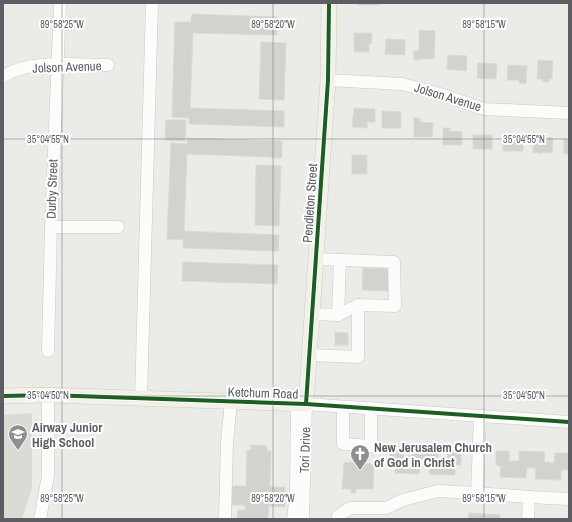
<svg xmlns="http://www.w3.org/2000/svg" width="572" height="522" font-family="'Archivo Narrow',sans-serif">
  <rect width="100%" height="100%" fill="#ebebe7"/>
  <!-- education -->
  <path fill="#dbdbd5" d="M32 413V488L22 519H3V415Z"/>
  <!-- building -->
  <g fill="#d2d2cf" stroke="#dadad6">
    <rect x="358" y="3" width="21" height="2"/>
    <path d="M192 14 277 17V35L193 33 190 108 284 111V127L189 124V118L172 117 175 22H191Z"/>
    <path d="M419 30 435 31 434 59H419V60H414L413 51H419Z"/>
    <path d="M354 33H372L371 44H369V52H354Z"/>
    <path d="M386 39 405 40V55L385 54Z"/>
    <path d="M261 42 286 43 284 100 259 99Z"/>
    <path d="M448 55 467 56 466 71 447 69Z"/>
    <path d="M538 60 553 61 552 79H549V82H543V79H537Z"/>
    <path d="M478 63 497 64 496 79 477 78Z"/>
    <path d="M508 65 527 66 526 84 519 83V80H507Z"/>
    <path d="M354 108 375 109V122H367V128L352 127Z"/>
    <path d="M382 111 401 112V128H382Z"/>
    <path d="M414 118H420V122L433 123 432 137H414Z"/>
    <path d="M166 120H186L185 141 165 140Z"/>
    <path d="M443 128H450V131L462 132V145H443Z"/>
    <rect x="473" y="135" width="19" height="14"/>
    <path d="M503 136H524L523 151H503Z"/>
    <path d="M534 136 553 138 552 153 542 152V154L533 152Z"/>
    <path d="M187 138 282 141V158H271V157L187 154 184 231 279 235 278 251 183 248V240L167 239 171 143 187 144Z"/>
    <path d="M564 139 569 140V154H564Z"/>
    <rect x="352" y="155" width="15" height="19"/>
    <path d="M256 165 281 166 279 226 255 225Z"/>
    <path d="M183 262 278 265 277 284 182 281Z"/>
    <path d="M363 268 389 269 388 291 362 290Z"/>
    <path d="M335 332 348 333V345H335Z"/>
    <path d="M251 445 267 446V451H271L270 487H285V507L269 506 268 519H237L238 510H245V505H229L230 486H246L247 450H251Z"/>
    <path d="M390 446 403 447V456H412L413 447 438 448V458H448V447L461 448V463L460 465H455V475L429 474 430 463H420L419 474 395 473V462H391V459H390Z"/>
    <path d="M496 451H509V461H519V451L545 452 544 462 554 463 555 453H569V470H561V480L535 479 536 468H527L526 478 500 477 501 466H497L496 464Z"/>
    <path d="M350 462 374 464 373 489H356V493H351V489H342L344 463Z"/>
    <path d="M469 513 500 515V519H468Z"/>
  </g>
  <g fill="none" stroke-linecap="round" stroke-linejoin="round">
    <!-- minor casing -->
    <g stroke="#c9c9c9" stroke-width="13">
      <g id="minor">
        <path d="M3 76C31 59 76 65 108 65"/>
        <path d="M328 80 402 84 440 94 484 109 569 113"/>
        <path d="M51 227H118"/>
        <path d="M312 314 338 315 358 305"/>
        <path d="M338 315 340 260"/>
        <path d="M48 351 51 227 60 3"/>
        <path d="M310 355 358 357V305L395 306 394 262 316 259"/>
        <path d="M141 398 152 3"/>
        <path d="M343 407V444L371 446V408"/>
        <path d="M477 493 529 497 528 519"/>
        <path d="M529 497 569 499"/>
        <path d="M40 519 48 476V395"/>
        <path d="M225 519 227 442 231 402"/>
        <path d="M293 519 296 493 297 404"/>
        <path d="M303 519 306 404 569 422"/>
        <path d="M338 519V516L350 508H386L403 500 438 491 477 493 480 416"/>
      </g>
    </g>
    <!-- major casing -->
    <g stroke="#d0ceb7" stroke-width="16">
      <path id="major" d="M3 396 48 395 306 404 328 80 329 3"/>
    </g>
    <!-- minor -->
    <use href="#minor" stroke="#fcfcfb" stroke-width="12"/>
    <!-- major -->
    <use href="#major" stroke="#f1f1e9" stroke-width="15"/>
    <!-- cycleway casing -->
    <g stroke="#fff" stroke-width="6">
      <g id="cycleway">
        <path d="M3 396 48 395 306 404 569 422"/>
        <path d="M306 404 328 80 329 3"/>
      </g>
    </g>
    <!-- cycleway -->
    <use href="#cycleway" stroke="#1b5e20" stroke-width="4"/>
  </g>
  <!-- ticks -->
  <path fill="none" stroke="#5d5e63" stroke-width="1" stroke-opacity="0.45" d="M62 3V519M273 3V519M484 3V519M3 139H569M3 396H569"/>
  <!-- icons -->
  <defs>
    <g id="school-pin" transform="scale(1)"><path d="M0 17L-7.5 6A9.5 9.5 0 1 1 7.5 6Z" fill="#8f8f91" stroke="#fff"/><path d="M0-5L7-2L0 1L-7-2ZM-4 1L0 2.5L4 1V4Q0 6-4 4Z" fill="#fff"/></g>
    <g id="church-pin" transform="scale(1)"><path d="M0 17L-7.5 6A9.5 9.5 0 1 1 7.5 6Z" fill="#8f8f91" stroke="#fff"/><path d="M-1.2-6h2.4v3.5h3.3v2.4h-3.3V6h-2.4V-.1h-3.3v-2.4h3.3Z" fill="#fff"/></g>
  </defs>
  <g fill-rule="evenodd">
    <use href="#school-pin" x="18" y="434"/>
    <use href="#church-pin" x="360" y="454"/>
  </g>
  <g text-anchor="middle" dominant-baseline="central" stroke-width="4" stroke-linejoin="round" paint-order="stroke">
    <!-- street labels -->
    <g font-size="13" fill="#5d5e63" stroke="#fff">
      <text transform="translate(67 67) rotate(-2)">Jolson Avenue</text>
      <text transform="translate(448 97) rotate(17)">Jolson Avenue</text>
      <text transform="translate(52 189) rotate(-88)">Durby Street</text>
      <text transform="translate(310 203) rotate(-86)">Pendleton Street</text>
      <text transform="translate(263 393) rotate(2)">Ketchum Road</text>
      <text transform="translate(305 450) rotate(-88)">Tori Drive</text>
    </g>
    <!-- poi labels -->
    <g font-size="13" font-weight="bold" fill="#5d5e63" stroke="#fff" text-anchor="start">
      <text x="32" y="427">Airway Junior<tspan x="32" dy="15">High School</tspan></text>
      <text x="374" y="447">New Jerusalem Church<tspan x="374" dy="15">of God in Christ</tspan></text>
    </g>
  </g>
  <g font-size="10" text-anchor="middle" fill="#5d5e63" stroke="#fff" stroke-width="4" stroke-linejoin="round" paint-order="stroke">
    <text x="62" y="28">89°58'25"W</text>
    <text x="273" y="28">89°58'20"W</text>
    <text x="484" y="28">89°58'15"W</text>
    <text x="48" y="143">35°04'55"N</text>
    <text x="524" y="143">35°04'55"N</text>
    <text x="48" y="399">35°04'50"N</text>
    <text x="524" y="399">35°04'50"N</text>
    <text x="62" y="502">89°58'25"W</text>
    <text x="273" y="502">89°58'20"W</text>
    <text x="484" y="502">89°58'15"W</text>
  </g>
  <!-- border -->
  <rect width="572" height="522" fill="none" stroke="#5d5e63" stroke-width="8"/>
</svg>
